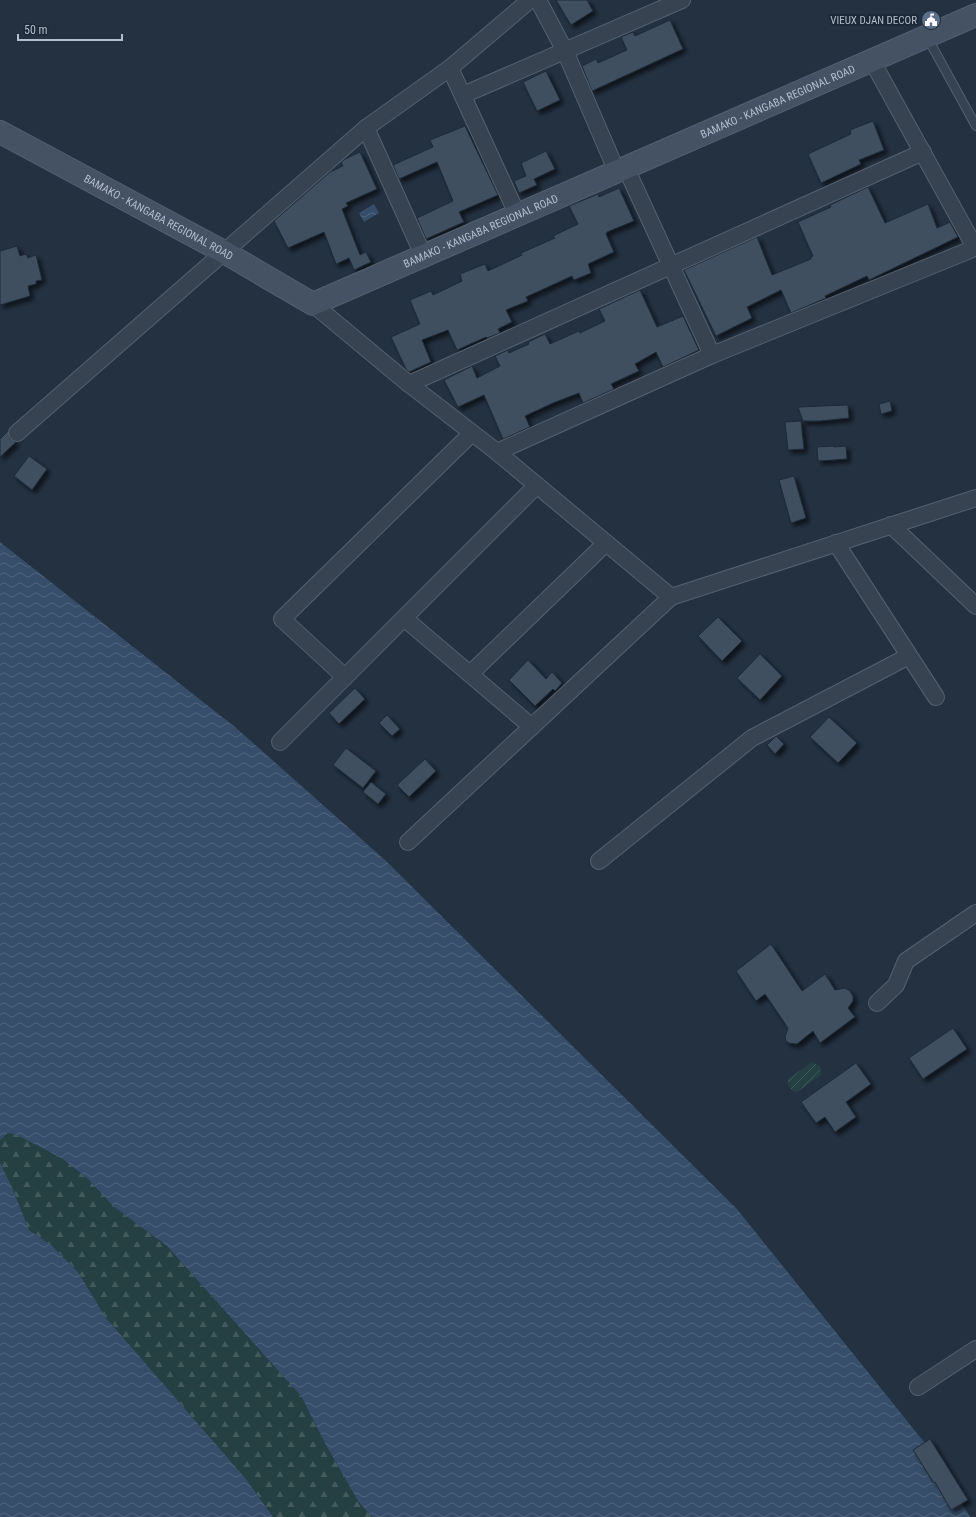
<svg xmlns="http://www.w3.org/2000/svg" width="976" height="1517" font-family="'Roboto Condensed',sans-serif">
  <defs>
    <pattern id="forest-firs" width="22" height="20" patternUnits="userSpaceOnUse"><rect width="22" height="20" fill="#254042"/><path d="M5 1l3.5 6h-7zM16 11l3.5 6h-7z" fill="#425a5c"/></pattern>
    <pattern id="garden-furrows" width="10" height="10" patternUnits="userSpaceOnUse"><rect width="10" height="10" fill="#254042"/><path d="M-1 1l2-2M0 10L10 0M9 11l2-2" fill="none" stroke="#425a5c"/></pattern>
    <pattern id="water-waves" width="16" height="10" patternUnits="userSpaceOnUse"><rect width="16" height="10" fill="#364e69"/><path d="M0 5q4-4 8 0t8 0" fill="none" stroke="#51667d"/></pattern>
    <filter id="shadow"><feDropShadow dx="3.5" dy="3.5" stdDeviation="2" flood-color="#0009"/></filter>
  </defs>
  <rect width="100%" height="100%" fill="#233141"/>
  <!-- forest -->
  <path fill="url(#forest-firs)" d="M8 1133 17 1135 63 1159 88 1179 113 1206 167 1246 301 1396 326 1445 358 1501 372 1517H273L246 1479 106 1318 78 1272 51 1245 29 1230 12 1187 0 1163V1140Z"/>
  <!-- garden -->
  <path fill="url(#garden-furrows)" d="M812 1062 820 1066 821 1075 797 1092C790 1091 787 1086 788 1079Z"/>
  <!-- water -->
  <g fill="url(#water-waves)">
    <path d="M374 204 379 213 364 222 359 213Z"/>
    <path d="M0 542 235 727 385 860 737 1209 924 1442 970 1517H372L358 1501 326 1445 301 1396 167 1246 113 1206 88 1179 63 1159 17 1135 8 1133 0 1140Z"/>
    <path d="M0 1163 12 1187 29 1230 51 1245 78 1272 106 1318 246 1479 273 1517H0Z"/>
  </g>
  <!-- building -->
  <g fill="#3f5060" stroke="#1e2a38" filter="url(#shadow)">
    <path d="M556 0H587L593 11 571 25Z"/>
    <path d="M670 20 683 49 592 91 582 66 596 59 598 63 627 50 621 37 633 32 635 36Z"/>
    <path d="M546 71 560 100 537 111 523 82Z"/>
    <path d="M873 121 884 150 859 160 861 164 821 183 808 154 851 134 850 130Z"/>
    <path d="M465 126 498 195 459 212 464 222 426 239 417 218 453 201 437 162 399 179 393 165 433 147 430 140Z"/>
    <path d="M546 151 555 169 534 179 537 185 519 193 514 181 526 176 521 163Z"/>
    <path d="M360 152 377 189 346 203 348 206 342 209 360 255 366 252 371 262 354 270 349 258 336 264 324 232 288 248 274 221 330 172 343 166 341 162 345 159Z"/>
    <path d="M868 187 885 223 928 204 937 228 950 222 958 237 869 280 867 276 825 296 826 298 791 313 781 290 747 307 752 318 716 336 684 270 757 237 772 275 811 259V257L813 256 798 222 831 207 830 205Z"/>
    <path d="M619 188 634 221 607 232 606 234 614 252 588 264 591 273 574 280 572 276 526 297 528 301 506 310 512 322 498 329 500 333 487 338 486 337 457 350 448 330 422 340 431 362 409 372 406 369 391 337 420 324 410 300 431 291 433 295 462 281 460 274 485 264 488 271 522 255 521 253 555 238 553 236 578 224 569 206 598 194 599 197Z"/>
    <path d="M17 246 20 256 26 254 28 258 36 255 42 280 36 281V284L28 286 30 296 0 305V251Z"/>
    <path d="M640 290 657 327 683 316 699 350 663 367 656 352 635 364 639 371 611 384 614 389 583 403 579 393 553 403 525 416 530 427 503 439 484 395 458 407 444 380 472 366 477 378 500 366 495 356 508 350 509 353 529 344 528 342 545 334 550 344 579 331 580 333 605 321 599 309Z"/>
    <path d="M890 401 892 411 881 414 879 404Z"/>
    <path d="M848 405 849 418 820 421H803L798 407Z"/>
    <path d="M801 421 804 449 788 450 785 422Z"/>
    <path d="M8 431 10 439 16 442 0 457V439Z"/>
    <path d="M834 446V447L846 446 847 459 818 461 817 447Z"/>
    <path d="M29 456 47 469 32 490 14 476Z"/>
    <path d="M794 476 806 518 791 523 779 480Z"/>
    <path d="M718 617 742 641 722 661 698 636Z"/>
    <path d="M760 654 782 676 760 700 737 678Z"/>
    <path d="M528 660 546 679 552 672 562 683 555 691 553 689 535 706 509 680Z"/>
    <path d="M355 688 365 699 339 724 329 713Z"/>
    <path d="M387 715 400 729 392 736 379 723Z"/>
    <path d="M829 717 857 743 838 763 810 737Z"/>
    <path d="M776 736 784 744 775 754 767 745Z"/>
    <path d="M346 748 376 771 363 788 333 765Z"/>
    <path d="M425 759 436 771 409 797 397 785Z"/>
    <path d="M371 782 386 794 378 804 363 792Z"/>
    <path d="M771 944 802 991 825 974 835 990 845 988 850 991 853 996V1001L848 1008 855 1017 820 1043 813 1031 797 1044 789 1043 786 1041 785 1037 788 1028 765 994 756 1001 736 971Z"/>
    <path d="M953 1028 967 1049 923 1079 909 1058Z"/>
    <path d="M856 1063 871 1084 846 1102 856 1117 835 1132 825 1117 816 1123 801 1102Z"/>
    <path d="M930 1439 968 1500 951 1510 935 1482 934 1483 913 1450Z"/>
  </g>
  <g fill="none" stroke-linecap="round" stroke-linejoin="round">
    <!-- lane casing -->
    <g stroke="#55616e" stroke-width="10">
      <path id="lane" d="M927 37 976 126"/>
    </g>
    <!-- street casing -->
    <g stroke="#55616e" stroke-width="18">
      <g id="street">
        <path d="M538 0 565 51 617 172"/>
        <path d="M450 68 518 216"/>
        <path d="M463 95 682 0"/>
        <path d="M366 128 424 257"/>
        <path d="M626 168 712 355"/>
        <path d="M313 304 409 384 497 452 671 597 976 498"/>
        <path d="M409 384 923 152"/>
        <path d="M17 433 366 128 450 68 530 0"/>
        <path d="M497 452 712 355 970 250 972 246V242L872 61"/>
        <path d="M891 525 976 606"/>
        <path d="M836 543 936 697"/>
        <path d="M404 618 532 727"/>
        <path d="M470 674 606 543"/>
        <path d="M345 677 282 619 472 433"/>
        <path d="M280 742 537 485"/>
        <path d="M408 842 671 597"/>
        <path d="M599 861 752 738 909 656"/>
        <path d="M877 1003 896 985 906 961 976 913"/>
        <path d="M918 1387 976 1349"/>
      </g>
    </g>
    <!-- secondary casing -->
    <g stroke="#55616e" stroke-width="24">
      <g id="secondary">
        <path id="s1" d="M0 132 224 252 313 304 976 15"/>
      </g>
    </g>
    <!-- lane -->
    <use href="#lane" stroke="#374351" stroke-width="8"/>
    <!-- street -->
    <use href="#street" stroke="#374351" stroke-width="16"/>
    <!-- secondary -->
    <use href="#secondary" stroke="#455264" stroke-width="22"/>
  </g>
  <!-- icons -->
  <defs>
    <g id="civic-disc" transform="scale(1)"><circle r="9.5" fill="#5c6f8a" stroke="#1c2836"/><path d="M-.6-6.5H3V-4.5H.6V-3L4-1V1h2V6H-6V1h2V-1L-.6-3ZM-1.2 2.5V6h2.4V2.5Z" fill="#fff"/></g>
  </defs>
  <g fill-rule="evenodd">
    <use href="#civic-disc" x="931" y="20"/>
  </g>
  <g text-anchor="middle" dominant-baseline="central" stroke-width="4" stroke-linejoin="round" paint-order="stroke">
    <!-- poi labels -->
    <g font-size="11" fill="#b4becb" stroke="#1c2836" text-anchor="end">
      <text x="917" y="20">VIEUX DJAN DECOR</text>
    </g>
    <!-- street labels -->
    <g font-size="11" fill="#b4becb" stroke="#1c2836">
      <text stroke="none"><textPath href="#s1" startOffset="864">BAMAKO - KANGABA REGIONAL ROAD</textPath></text>
      <text stroke="none"><textPath href="#s1" startOffset="180">BAMAKO - KANGABA REGIONAL ROAD</textPath></text>
      <text stroke="none"><textPath href="#s1" startOffset="540">BAMAKO - KANGABA REGIONAL ROAD</textPath></text>
    </g>
  </g>
  <!-- scale -->
  <path d="M18 34v6h104v-6" fill="none" stroke="#b4becb" stroke-width="2"/>
  <text x="24" y="34" font-size="12" fill="#b4becb" stroke="#1c2836" stroke-width="3" paint-order="stroke">50 m</text>
</svg>
